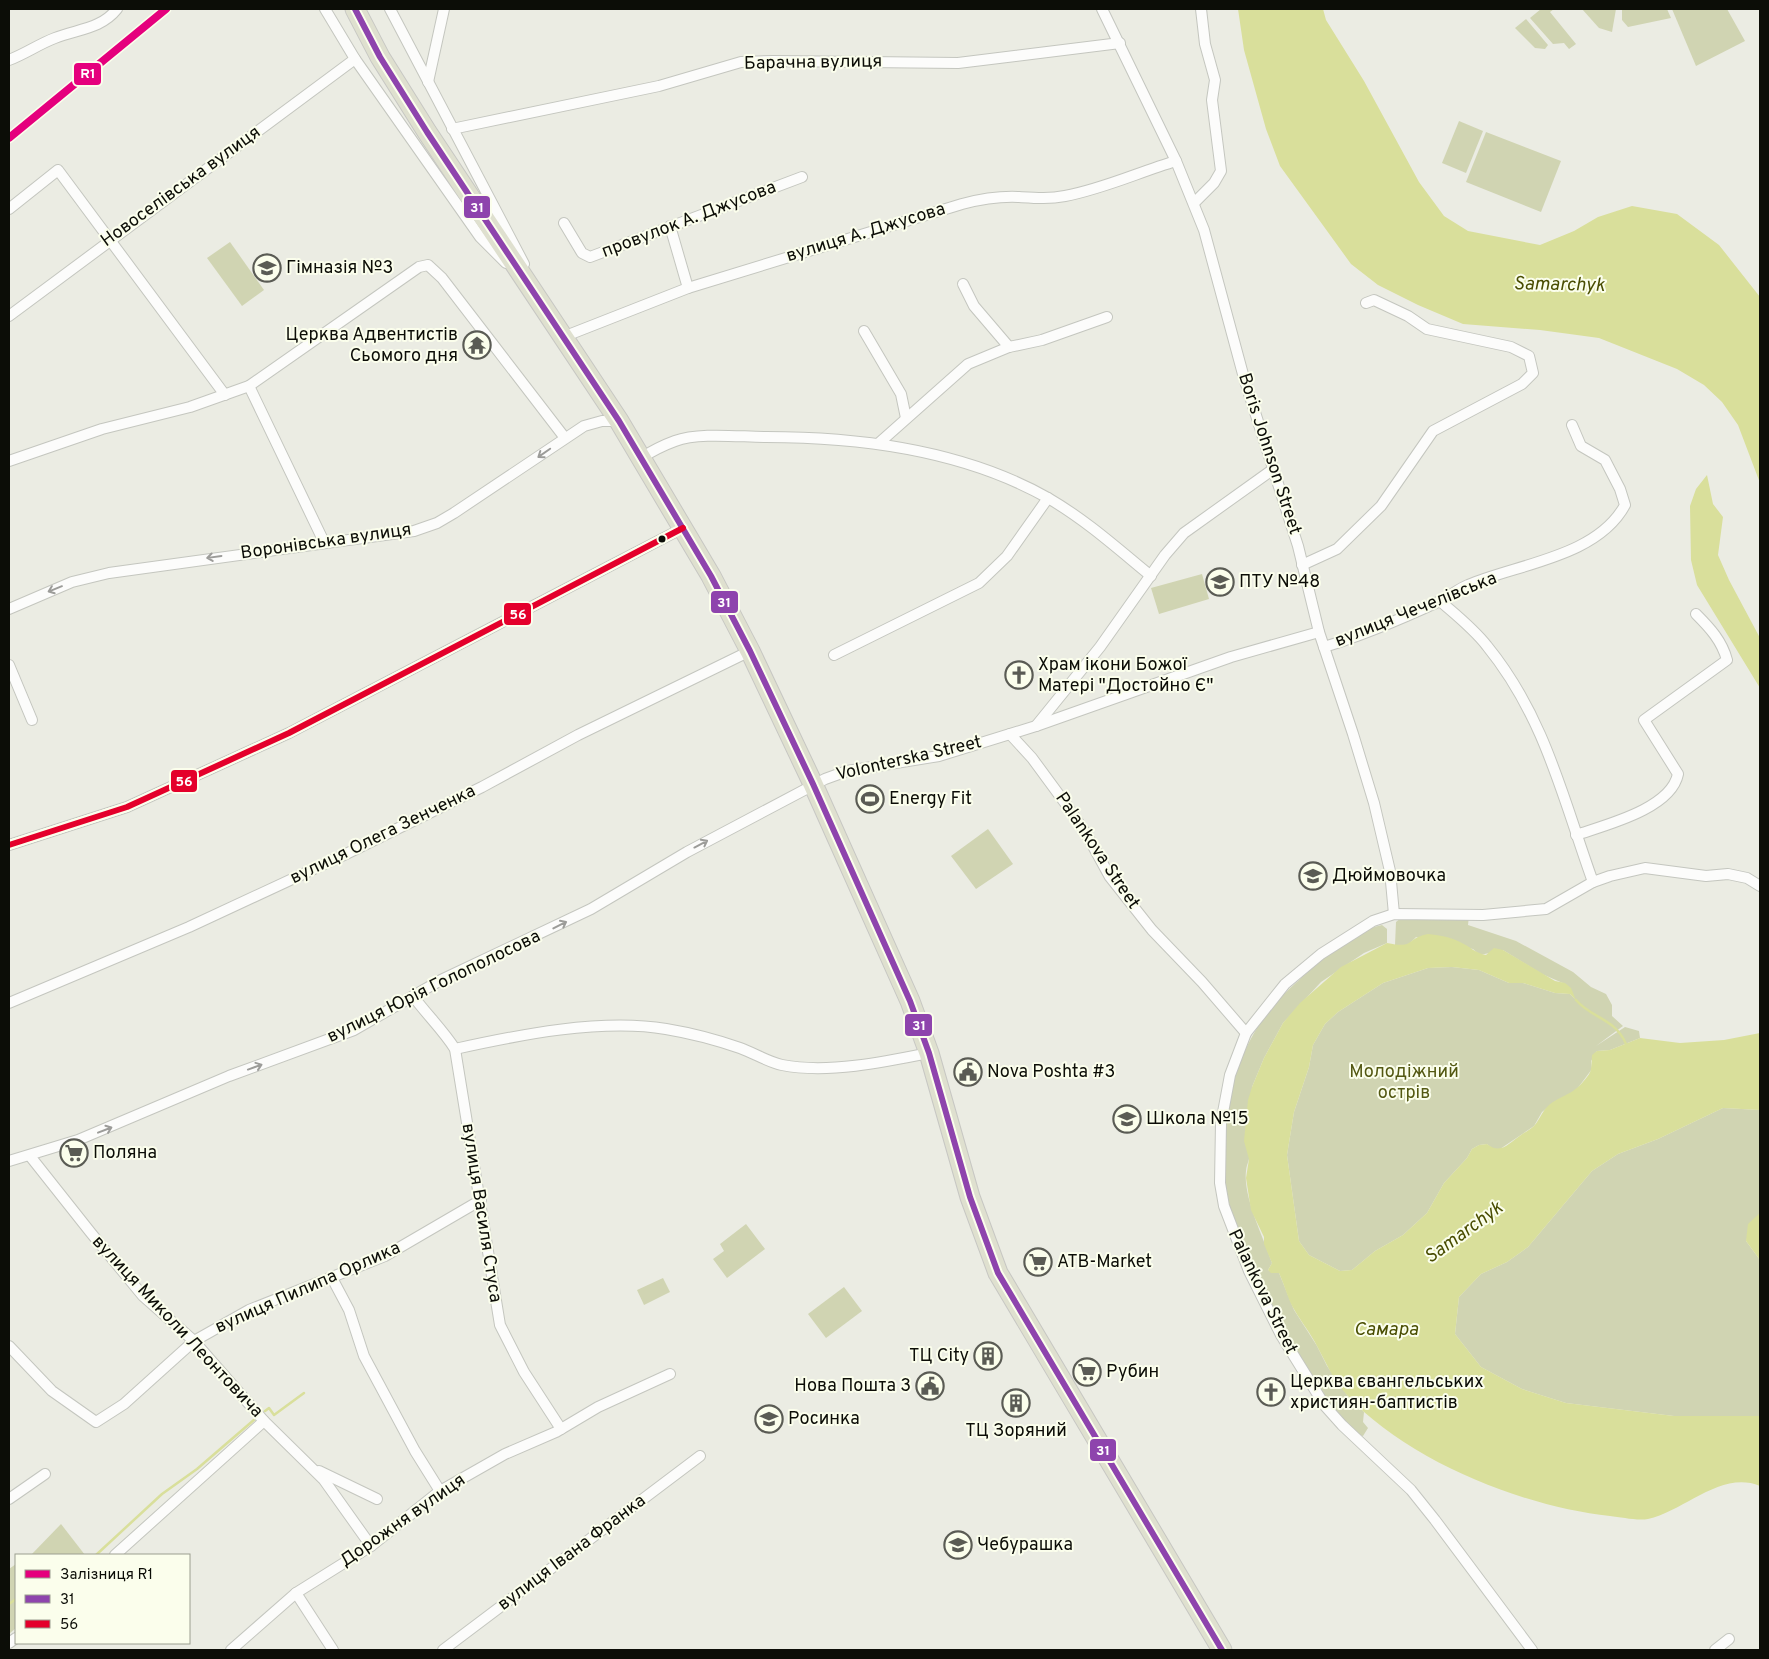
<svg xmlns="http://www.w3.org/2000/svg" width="1769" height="1659" font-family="Overpass,sans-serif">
  <rect width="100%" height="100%" fill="#ebece3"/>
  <!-- green -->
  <g fill="#d0d4b2">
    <path d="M1541 9H1554L1550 12 1576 44 1569 49 1564 43 1553 44 1530 18Z"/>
    <path d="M1582 9H1616L1612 32 1599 28Z"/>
    <path d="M1622 9H1667L1671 18 1628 27 1622 20Z"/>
    <path d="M1672 9H1727L1745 41 1696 66Z"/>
    <path d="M1526 19 1548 45 1545 49 1535 48 1515 28Z"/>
    <path d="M1459 121 1483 131 1466 173 1442 163Z"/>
    <path d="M1486 132 1561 161 1541 212 1466 182Z"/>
    <path d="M230 242 264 290 242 306 207 258Z"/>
    <path d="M1202 574 1209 599 1159 614 1151 588Z"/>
    <path d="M988 829 1013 864 976 889 951 856Z"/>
    <path d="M1469 916 1468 925 1516 941 1573 972 1591 987 1606 994 1612 1005V1016L1623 1026 1596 1046 1625 1027 1639 1031 1640 1038 1610 1050 1597 1051 1591 1061 1592 1069 1577 1089 1566 1097 1554 1102 1542 1112 1534 1126 1500 1149H1493L1487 1144 1479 1145 1472 1149 1467 1158 1444 1183 1427 1213 1403 1235 1375 1251 1352 1270 1340 1271 1309 1255 1299 1241 1287 1155 1294 1112 1309 1067 1313 1045 1325 1024 1338 1012 1383 983 1428 968 1452 967 1479 970 1509 983H1523L1555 993 1570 994 1575 999 1565 984 1542 974 1503 950 1480 955 1473 949 1416 937C1409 944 1405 949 1395 945L1396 922 1401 918 1447 920Z"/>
    <path d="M1382 925 1387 929V943L1364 953 1321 982 1283 1023 1264 1058 1252 1087 1249 1159C1248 1163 1246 1167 1246 1171 1243 1198 1264 1238 1272 1263L1268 1270 1279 1273 1294 1310 1317 1346 1327 1366 1347 1395 1364 1412 1363 1422 1368 1428 1363 1436 1359 1435C1349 1424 1338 1414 1328 1402 1287 1349 1238 1252 1225 1186 1222 1174 1225 1160 1225 1148 1227 1080 1246 1026 1298 981 1322 959 1350 932 1382 925Z"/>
    <path d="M1723 1108 1760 1110V1213L1746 1241 1760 1260V1416H1674L1566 1403 1522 1389 1481 1367 1455 1334 1459 1297 1481 1274 1507 1262 1528 1247 1592 1171 1618 1154 1658 1139Z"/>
    <path d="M746 1224 765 1249 727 1278 713 1259 724 1251 720 1244Z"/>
    <path d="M663 1278 670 1292 644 1305 637 1290Z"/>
    <path d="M844 1287 862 1311 826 1338 808 1314Z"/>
    <path d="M61 1524 85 1555H31Z"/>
    <path d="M16 1564V1628L9 1634V1569Z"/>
  </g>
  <!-- water -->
  <g fill="#d9df9b">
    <path d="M1238 9H1323L1326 20 1364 81 1419 182 1444 216 1468 231 1540 245 1574 231 1598 217 1632 206 1677 214 1719 245 1760 297V483L1738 425 1722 402 1704 385 1677 369 1599 338 1540 330 1463 324 1418 305 1378 285 1351 264 1280 166 1266 129 1244 50Z"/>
    <path d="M1707 475 1713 504 1723 517 1718 555 1729 580 1760 638V688L1697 585 1691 560 1690 506 1696 489Z"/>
    <path d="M1428 934C1439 935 1450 937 1460 942 1469 946 1477 954 1486 955L1494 948 1503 950 1555 981 1565 983 1571 988 1576 1000 1570 994 1555 993 1523 983H1509L1479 970 1452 967 1428 968 1383 983 1338 1012 1325 1024 1313 1045 1309 1067 1294 1112 1287 1155 1299 1241 1309 1255 1340 1271 1352 1270 1375 1251 1403 1235 1427 1213 1444 1183 1467 1158 1472 1149 1479 1145 1487 1144C1501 1155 1509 1143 1521 1135 1525 1132 1530 1130 1534 1126 1541 1118 1543 1108 1553 1102 1568 1093 1575 1093 1587 1077 1593 1070 1591 1064 1592 1055L1597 1051 1610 1050 1640 1038 1680 1043 1724 1040 1760 1033V1110L1723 1108 1658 1139 1618 1154 1592 1171 1528 1247 1507 1262 1481 1274 1459 1297 1455 1334 1481 1367 1522 1389 1566 1403 1674 1416H1760V1486C1721 1470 1685 1511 1648 1519 1637 1521 1621 1517 1610 1516 1523 1507 1406 1460 1347 1395 1334 1381 1326 1363 1317 1346 1311 1334 1302 1323 1295 1311 1288 1300 1285 1286 1279 1273H1271L1268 1270 1272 1263 1264 1244V1237L1251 1210 1246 1178 1249 1159 1244 1141 1248 1100 1252 1087 1264 1058 1283 1023 1300 1003 1341 967 1387 943C1416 949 1404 939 1428 934Z"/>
    <path d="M1760 1213V1260L1746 1241 1748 1224Z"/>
  </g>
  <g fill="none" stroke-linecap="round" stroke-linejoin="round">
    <!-- stream -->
    <g stroke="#d9df9b" stroke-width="2.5">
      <path d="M1576 1000C1591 1018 1615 1018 1626 1044"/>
      <path d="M265 1411 269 1408 274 1415 304 1393"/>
      <path d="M96 1555 162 1494 197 1469 255 1419"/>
      <path d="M9 1604 16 1599"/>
    </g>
    <!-- street casing -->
    <g stroke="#c4c6bf" stroke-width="12">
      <g id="street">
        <path d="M325 9 355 59 480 237 506 263"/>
        <path d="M390 9 524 264"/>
        <path d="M1102 9 1176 161 1204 230 1244 378 1298 546 1319 632 1353 734 1374 803 1390 871 1394 914"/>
        <path d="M9 60C25 54 39 44 55 38 78 29 101 29 117 9"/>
        <path d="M428 82 444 9"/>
        <path d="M452 129 659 86 741 62 773 61 958 63 1120 43"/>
        <path d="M1194 203 1214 183 1221 171 1212 100 1215 80 1205 44 1201 9"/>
        <path d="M9 209 58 170 225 395"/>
        <path d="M564 223 582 253 590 257 802 177"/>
        <path d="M670 226 688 288"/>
        <path d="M963 284 974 306 1009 347"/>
        <path d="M9 316 355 59"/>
        <path d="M864 331 901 394 906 418"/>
        <path d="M563 337 688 288 962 204C981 199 999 196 1019 197 1036 198 1049 199 1065 196 1103 189 1139 172 1176 161"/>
        <path d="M249 386 324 542"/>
        <path d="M879 443 968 364 1009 347 1042 340 1107 317"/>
        <path d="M641 458C652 451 664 445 675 441 699 432 740 437 766 437 862 437 963 450 1048 498 1086 520 1118 549 1151 576"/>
        <path d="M9 461 102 429 190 407 249 386 419 267 428 265 442 278 565 438"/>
        <path d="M1302 565 1337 549 1381 506 1433 431 1522 384 1533 373 1529 356 1511 347 1427 329 1408 316 1374 300 1366 303"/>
        <path d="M1440 601C1456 615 1474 629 1487 646 1545 717 1563 799 1593 882"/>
        <path d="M9 609 72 582 109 573 414 531 437 523 454 513 584 426 602 421H619"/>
        <path d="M1324 647C1364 635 1401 619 1438 602 1449 597 1458 589 1468 585 1517 564 1597 557 1625 505L1620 489 1605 460 1581 446 1572 425"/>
        <path d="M834 655 979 583 1007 556 1048 498"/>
        <path d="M9 665 32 720"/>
        <path d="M1036 726 1100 647 1165 555 1184 533 1272 470"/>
        <path d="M1010 734 1032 758 1068 807 1087 835 1110 877 1152 930 1202 982 1246 1033"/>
        <path d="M1576 835C1605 825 1671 809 1678 774L1644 720 1727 660C1722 641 1710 628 1696 614"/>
        <path d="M9 845 127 807 289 733 683 528"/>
        <path d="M413 996C427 1015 443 1030 455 1049L500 1325 524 1372 561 1429"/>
        <path d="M9 1003 189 927 346 854 482 787 578 735 750 651"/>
        <path d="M455 1049C518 1035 602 1018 666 1029 690 1033 717 1040 740 1048 754 1053 768 1062 782 1065 827 1074 885 1062 929 1053"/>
        <path d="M30 1156 91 1233 143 1296 194 1341 264 1421 324 1480 371 1546"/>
        <path d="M9 1161 78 1140 229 1076 354 1030 441 980 591 909 687 852 825 779 847 771 939 756 1036 726 1231 657 1319 632"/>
        <path d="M332 1278 349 1310 364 1356 415 1451 440 1491"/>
        <path d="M9 1346 52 1391 96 1422 124 1404 194 1341 249 1310 385 1256 481 1200"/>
        <path d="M319 1471 377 1499"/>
        <path d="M9 1499 45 1474"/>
        <path d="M115 1555 264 1421"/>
        <path d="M296 1593 333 1650"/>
        <path d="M9 1643 16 1638"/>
        <path d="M231 1650 296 1593 371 1546 440 1491 505 1454 556 1432 598 1407 670 1374"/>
        <path d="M443 1650 700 1456"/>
        <path d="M1532 1650 1435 1520 1411 1490 1342 1425 1325 1406 1281 1335 1249 1271 1224 1206 1220 1183 1221 1123 1230 1075 1246 1033 1285 984 1321 954 1373 921 1394 914 1483 915 1546 909 1593 882 1610 876 1645 868 1706 876 1728 874 1747 878 1760 886"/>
        <path d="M1715 1650 1729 1639"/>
      </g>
    </g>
    <!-- highway casing -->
    <g stroke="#c7c7c3" stroke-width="21">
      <path id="highway" d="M355 9 380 57 427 132 619 421 711 576 750 651 813 784 910 1001 929 1053 970 1197 998 1273 1222 1650"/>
    </g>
    <!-- street -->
    <use href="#street" stroke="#fcfcfb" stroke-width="10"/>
    <!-- highway -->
    <use href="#highway" stroke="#dfe0cf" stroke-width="19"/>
    <!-- bus-1 casing -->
    <g stroke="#fbfeec" stroke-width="10">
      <path id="bus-1" d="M355 9 380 57 427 132 619 421 711 576 750 651 813 784 910 1001 929 1053 970 1197 998 1273 1222 1650"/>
    </g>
    <!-- bus-2 casing -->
    <g stroke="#fbfeec" stroke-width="10">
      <path id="bus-2" d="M9 845 127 807 289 733 683 528"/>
    </g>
    <!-- bus-1 -->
    <use href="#bus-1" stroke="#8e44ad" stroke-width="6"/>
    <!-- bus-2 -->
    <use href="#bus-2" stroke="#e4002b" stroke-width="6"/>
    <!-- rail-1 casing -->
    <g stroke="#fbfeec" stroke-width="11">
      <path id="rail-1" d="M9 138 166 9"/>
    </g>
    <!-- rail-1 -->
    <use href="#rail-1" stroke="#e5007d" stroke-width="8"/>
  </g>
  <!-- one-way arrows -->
  <defs><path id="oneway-shaft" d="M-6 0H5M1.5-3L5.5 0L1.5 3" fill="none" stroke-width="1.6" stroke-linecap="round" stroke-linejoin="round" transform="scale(1.25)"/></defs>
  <g stroke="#9c9c99">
    <use href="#oneway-shaft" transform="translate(544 453) rotate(145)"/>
    <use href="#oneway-shaft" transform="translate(214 557) rotate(172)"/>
    <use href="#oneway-shaft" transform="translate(55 589) rotate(158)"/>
    <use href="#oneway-shaft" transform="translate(701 844) rotate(-28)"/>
    <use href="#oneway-shaft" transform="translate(560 925) rotate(-27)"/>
    <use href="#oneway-shaft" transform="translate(255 1067) rotate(-20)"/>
    <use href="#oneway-shaft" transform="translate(105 1130) rotate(-21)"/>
  </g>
  <!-- icons -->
  <defs>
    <g id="school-ring" transform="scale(1.4375)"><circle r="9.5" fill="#fbfeec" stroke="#5a5b54" stroke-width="1.5"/><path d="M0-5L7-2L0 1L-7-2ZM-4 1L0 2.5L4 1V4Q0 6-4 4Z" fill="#5a5b54"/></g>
    <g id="temple-ring" transform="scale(1.4375)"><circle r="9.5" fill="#fbfeec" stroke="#5a5b54" stroke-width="1.5"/><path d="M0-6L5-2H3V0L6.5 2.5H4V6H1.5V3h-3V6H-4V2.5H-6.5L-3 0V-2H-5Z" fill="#5a5b54"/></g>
    <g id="university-ring" transform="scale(1.4375)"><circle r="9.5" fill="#fbfeec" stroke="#5a5b54" stroke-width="1.5"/><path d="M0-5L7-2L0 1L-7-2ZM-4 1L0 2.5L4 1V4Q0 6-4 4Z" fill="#5a5b54"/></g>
    <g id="church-ring" transform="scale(1.4375)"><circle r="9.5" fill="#fbfeec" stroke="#5a5b54" stroke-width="1.5"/><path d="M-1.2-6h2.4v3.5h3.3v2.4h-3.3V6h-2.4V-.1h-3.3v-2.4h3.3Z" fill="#5a5b54"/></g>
    <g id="stadium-ring" transform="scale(1.4375)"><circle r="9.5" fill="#fbfeec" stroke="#5a5b54" stroke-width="1.5"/><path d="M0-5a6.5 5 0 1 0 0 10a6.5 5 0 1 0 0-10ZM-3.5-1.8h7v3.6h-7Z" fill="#5a5b54"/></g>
    <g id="civic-ring" transform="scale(1.4375)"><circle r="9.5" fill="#fbfeec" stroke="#5a5b54" stroke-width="1.5"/><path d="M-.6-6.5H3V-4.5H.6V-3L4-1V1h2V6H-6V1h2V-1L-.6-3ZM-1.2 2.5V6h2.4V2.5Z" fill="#5a5b54"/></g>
    <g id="supermarket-ring" transform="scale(1.4375)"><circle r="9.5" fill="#fbfeec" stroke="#5a5b54" stroke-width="1.5"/><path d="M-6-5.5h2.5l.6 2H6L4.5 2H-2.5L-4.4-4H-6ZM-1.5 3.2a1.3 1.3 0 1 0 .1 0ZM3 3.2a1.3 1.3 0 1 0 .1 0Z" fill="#5a5b54"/></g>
    <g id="building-ring" transform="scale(1.4375)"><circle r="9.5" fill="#fbfeec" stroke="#5a5b54" stroke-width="1.5"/><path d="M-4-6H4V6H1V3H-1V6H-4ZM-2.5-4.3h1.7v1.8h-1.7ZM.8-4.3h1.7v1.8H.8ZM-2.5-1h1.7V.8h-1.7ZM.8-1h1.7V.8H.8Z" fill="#5a5b54"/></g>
  </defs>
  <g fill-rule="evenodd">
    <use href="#school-ring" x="267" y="268"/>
    <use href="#temple-ring" x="477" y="345"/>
    <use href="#university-ring" x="1220" y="582"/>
    <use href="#church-ring" x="1019" y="675"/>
    <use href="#stadium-ring" x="870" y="799"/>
    <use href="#school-ring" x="1313" y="876"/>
    <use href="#civic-ring" x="968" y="1072"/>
    <use href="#school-ring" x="1127" y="1119"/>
    <use href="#supermarket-ring" x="74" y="1153"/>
    <use href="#supermarket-ring" x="1038" y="1262"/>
    <use href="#building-ring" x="988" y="1356"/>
    <use href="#supermarket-ring" x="1087" y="1372"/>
    <use href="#civic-ring" x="930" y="1386"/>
    <use href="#church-ring" x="1271" y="1392"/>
    <use href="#building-ring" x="1016" y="1403"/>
    <use href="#school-ring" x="769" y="1419"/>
    <use href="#school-ring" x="958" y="1545"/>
  </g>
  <!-- markers -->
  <circle fill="#0c0d07" stroke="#fbfeec" stroke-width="2" cx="662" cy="539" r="4.5"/>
  <g text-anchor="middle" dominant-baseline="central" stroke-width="4" stroke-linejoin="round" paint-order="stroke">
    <!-- street labels -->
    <g font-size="18" fill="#0c0d07" stroke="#fbfeec">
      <text transform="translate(813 63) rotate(-1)">Барачна вулиця</text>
      <text transform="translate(181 187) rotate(-36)">Новоселівська вулиця</text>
      <text transform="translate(689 220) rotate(-21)">провулок А. Джусова</text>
      <text transform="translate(866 233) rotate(-17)">вулиця А. Джусова</text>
      <text transform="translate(1269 454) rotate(72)">Boris Johnson Street</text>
      <text transform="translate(326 542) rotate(-8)">Воронівська вулиця</text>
      <text transform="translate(1416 610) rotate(-22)">вулиця Чечелівська</text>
      <text transform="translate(909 759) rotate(-13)">Volonterska Street</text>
      <text transform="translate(383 835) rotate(-26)">вулиця Олега Зенченка</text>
      <text transform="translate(1097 851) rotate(56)">Palankova Street</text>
      <text transform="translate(434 987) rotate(-26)">вулиця Юрія Голополосова</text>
      <text transform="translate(481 1213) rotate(81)">вулиця Василя Стуса</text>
      <text transform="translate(308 1288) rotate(-24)">вулиця Пилипа Орлика</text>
      <text transform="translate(1262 1292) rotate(64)">Palankova Street</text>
      <text transform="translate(177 1327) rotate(47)">вулиця Миколи Леонтовича</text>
      <text transform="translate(403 1521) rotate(-35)">Дорожня вулиця</text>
      <text transform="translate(572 1553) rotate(-37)">вулиця Івана Франка</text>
    </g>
    <!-- poi labels -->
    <g font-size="18" fill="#0c0d07" stroke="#fbfeec" text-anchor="start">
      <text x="286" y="268">Гімназія №3</text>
      <text x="458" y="335" text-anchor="end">Церква Адвентистів<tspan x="458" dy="21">Сьомого дня</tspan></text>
      <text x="1239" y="582">ПТУ №48</text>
      <text x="1038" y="665">Храм ікони Божої<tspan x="1038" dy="21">Матері "Достойно Є"</tspan></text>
      <text x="889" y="799">Energy Fit</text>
      <text x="1332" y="876">Дюймовочка</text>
      <text x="987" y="1072">Nova Poshta #3</text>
      <text x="1146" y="1119">Школа №15</text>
      <text x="93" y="1153">Поляна</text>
      <text x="1057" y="1262">ATB-Market</text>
      <text x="969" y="1356" text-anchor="end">ТЦ City</text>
      <text x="1106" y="1372">Рубин</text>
      <text x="1290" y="1382">Церква євангельських<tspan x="1290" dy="21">християн-баптистів</tspan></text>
      <text x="911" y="1386" text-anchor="end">Нова Пошта 3</text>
      <text x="788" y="1419">Росинка</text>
      <text x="1016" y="1431" text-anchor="middle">ТЦ Зоряний</text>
      <text x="977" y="1545">Чебурашка</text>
    </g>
    <!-- park labels -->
    <g font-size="18" fill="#535812" stroke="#fbfeec">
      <text x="1404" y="1072">Молодіжний<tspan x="1404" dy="21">острів</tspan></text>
    </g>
    <!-- water labels -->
    <g font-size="19" font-style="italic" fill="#494d01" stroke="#fbfeec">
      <text transform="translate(1559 285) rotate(1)">Samarchyk</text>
      <text transform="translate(1464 1233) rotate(-36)">Samarchyk</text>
      <text x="1386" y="1330">Самара</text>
    </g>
  </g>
  <g stroke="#fbfeec" stroke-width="2">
    <rect x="73" y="62" width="29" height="24" rx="5" fill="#e5007d"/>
    <rect x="463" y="195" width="28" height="24" rx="5" fill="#8e44ad"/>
    <rect x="710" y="590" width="29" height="24" rx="5" fill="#8e44ad"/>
    <rect x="503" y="602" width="29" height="24" rx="5" fill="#e4002b"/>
    <rect x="170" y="769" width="28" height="24" rx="5" fill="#e4002b"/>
    <rect x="904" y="1013" width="29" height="24" rx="5" fill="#8e44ad"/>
    <rect x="1089" y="1438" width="28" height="24" rx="5" fill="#8e44ad"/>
  </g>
  <g font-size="14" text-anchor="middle" font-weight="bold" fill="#fff">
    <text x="88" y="78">R1</text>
    <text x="477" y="212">31</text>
    <text x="724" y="607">31</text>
    <text x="518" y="619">56</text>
    <text x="184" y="786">56</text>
    <text x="919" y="1030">31</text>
    <text x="1103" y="1455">31</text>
  </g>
  <!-- border -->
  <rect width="1769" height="1659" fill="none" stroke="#0c0d07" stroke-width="20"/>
  <!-- legend -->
  <rect x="15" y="1554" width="175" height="90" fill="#fbfeec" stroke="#9b9e90"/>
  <rect x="25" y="1570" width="25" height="8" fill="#e5007d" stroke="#9b9e90"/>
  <text x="60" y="1579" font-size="15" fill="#0c0d07">Залізниця R1</text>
  <rect x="25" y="1595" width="25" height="8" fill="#8e44ad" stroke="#9b9e90"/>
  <text x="60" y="1604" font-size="15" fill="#0c0d07">31</text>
  <rect x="25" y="1620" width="25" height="8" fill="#e4002b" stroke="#9b9e90"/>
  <text x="60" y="1629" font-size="15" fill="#0c0d07">56</text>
</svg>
